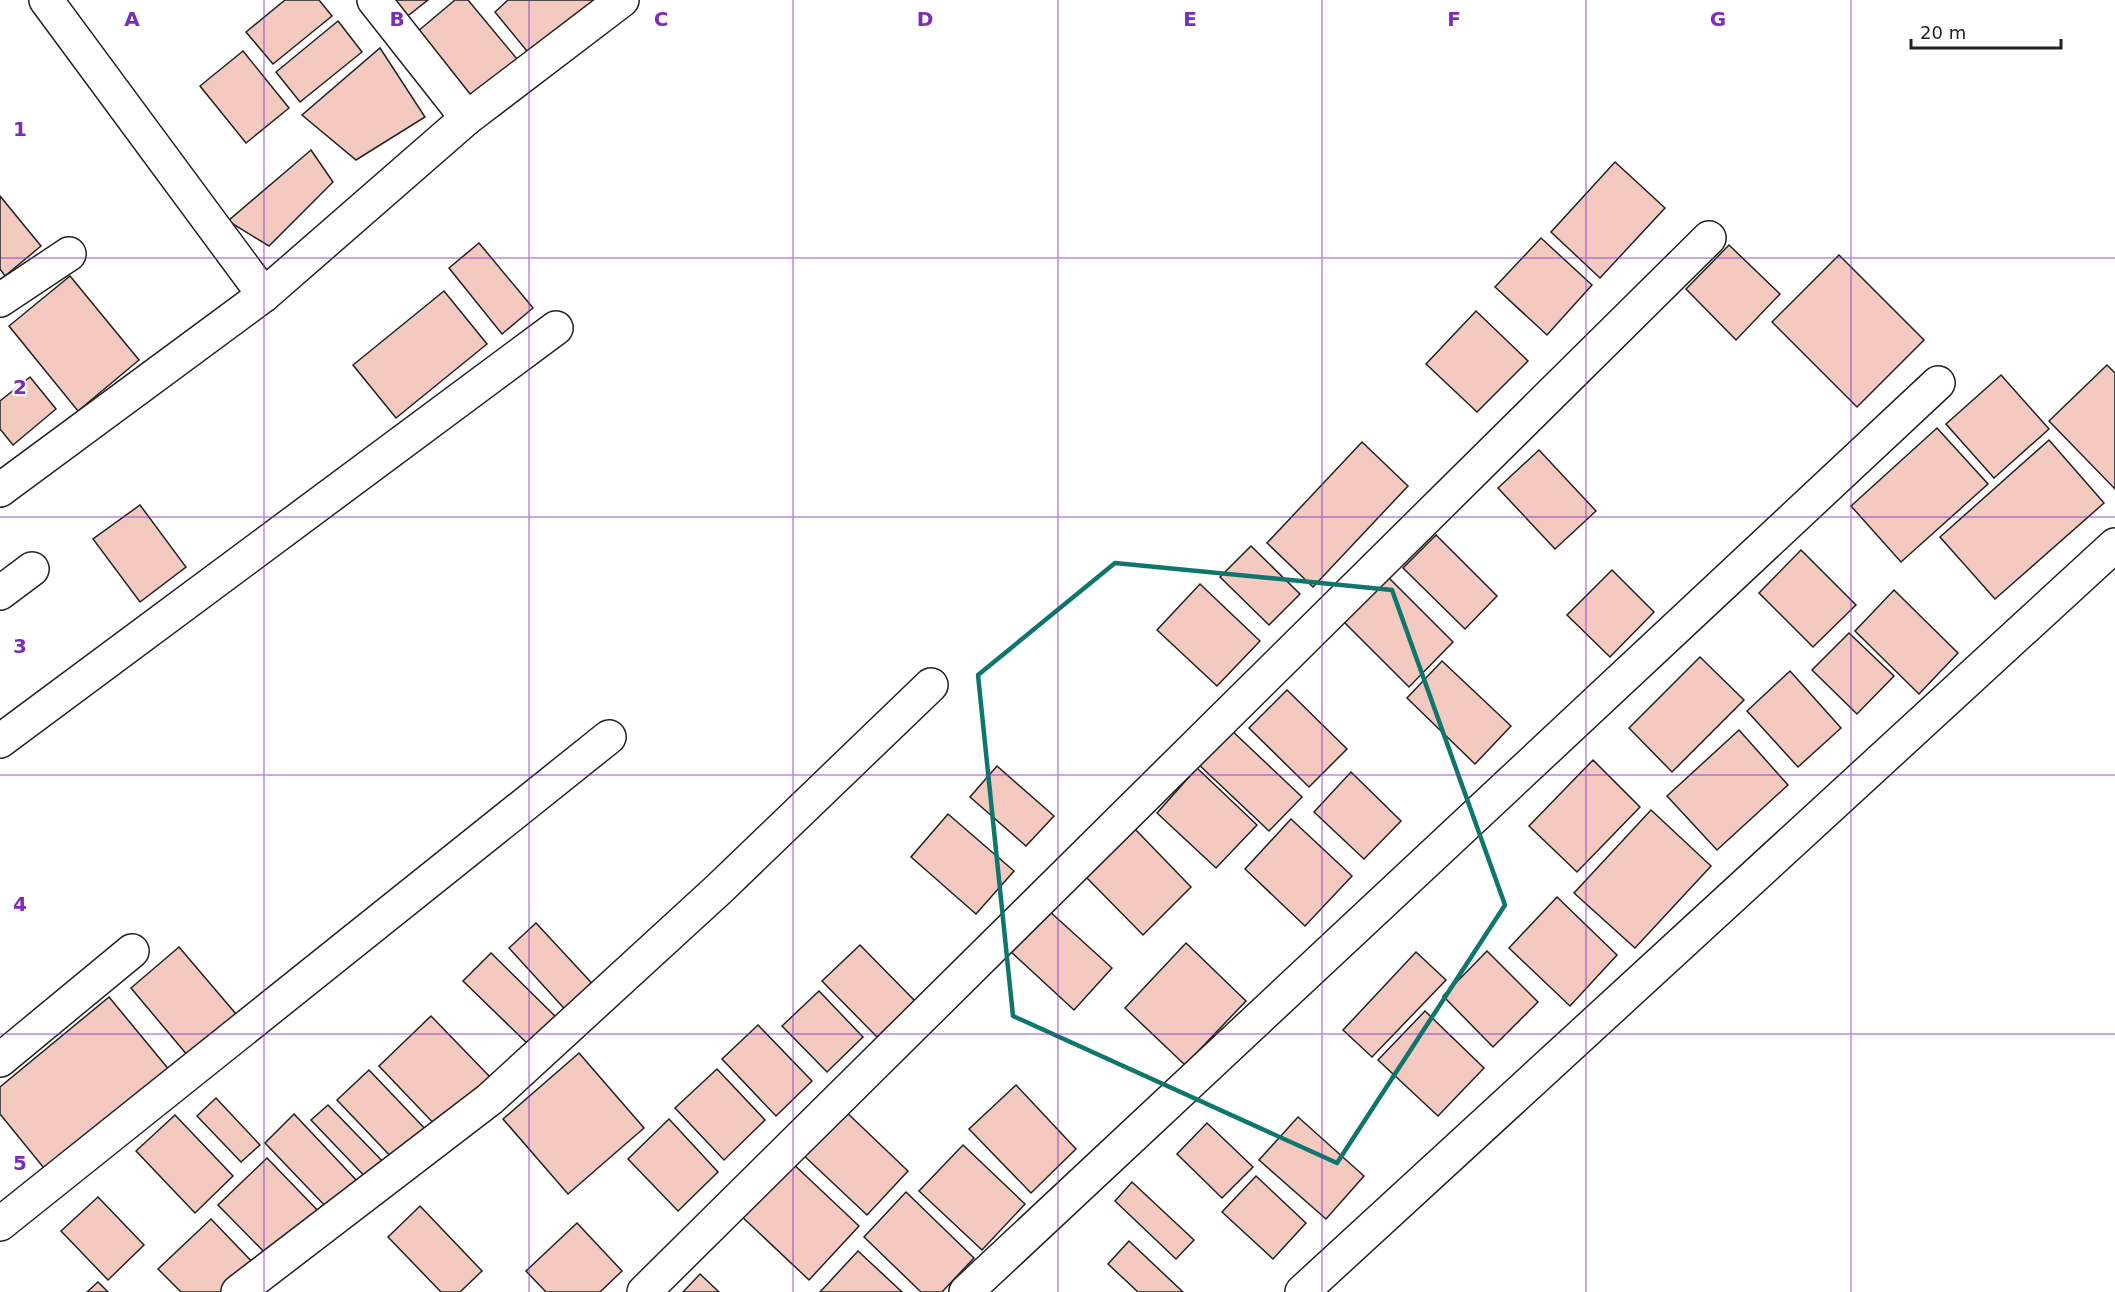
<svg xmlns="http://www.w3.org/2000/svg" width="2115" height="1292" font-family="'DejaVu Sans',sans-serif">
  <rect width="100%" height="100%" fill="#fff"/>
  <!-- building -->
  <g fill="#f3c9c0" stroke="#222" stroke-width="1.5">
    <path d="M285 0H319L332 16 273 64 246 32Z"/>
    <path d="M382 0H428L400 22Z"/>
    <path d="M455 0H468L522 65 466 105 411 37Z"/>
    <path d="M508 0H597L531 56 495 12Z"/>
    <path d="M338 21 362 52 300 102 276 72Z"/>
    <path d="M380 48 425 117 356 160 302 115Z"/>
    <path d="M243 51 289 108 246 143 200 86Z"/>
    <path d="M311 150 333 182 269 246 228 221Z"/>
    <path d="M1615 162 1665 208 1600 278 1551 232Z"/>
    <path d="M0 196 41 246 5 276 0 269Z"/>
    <path d="M1541 238 1592 285 1547 335 1495 287Z"/>
    <path d="M479 243 533 308 502 334 449 268Z"/>
    <path d="M1729 245 1780 294 1736 340 1686 289Z"/>
    <path d="M1839 255 1924 340 1857 407 1772 322Z"/>
    <path d="M70 276 139 360 78 411 9 326Z"/>
    <path d="M444 291 487 344 396 418 353 365Z"/>
    <path d="M1476 311 1528 361 1477 412 1426 364Z"/>
    <path d="M2107 365 2115 373V489L2049 421Z"/>
    <path d="M2001 375 2049 429 1994 478 1946 424Z"/>
    <path d="M30 377 56 409 13 445 0 429V401Z"/>
    <path d="M1937 428 1988 484 1901 562 1851 506Z"/>
    <path d="M2049 440 2104 503 1995 599 1940 537Z"/>
    <path d="M1362 442 1408 486 1313 587 1267 543Z"/>
    <path d="M1539 450 1596 511 1555 549 1498 488Z"/>
    <path d="M140 505 186 567 140 602 93 539Z"/>
    <path d="M1436 535 1497 596 1465 629 1403 568Z"/>
    <path d="M1251 546 1300 594 1269 625 1220 577Z"/>
    <path d="M1801 550 1856 605 1813 647 1759 593Z"/>
    <path d="M1612 570 1654 612 1610 657 1567 615Z"/>
    <path d="M1385 574 1453 642 1409 687 1341 619Z"/>
    <path d="M1200 584 1260 641 1217 686 1157 630Z"/>
    <path d="M1894 590 1958 653 1919 694 1855 631Z"/>
    <path d="M1849 633 1894 676 1857 714 1812 670Z"/>
    <path d="M1700 657 1744 700 1672 772 1629 728Z"/>
    <path d="M1442 661 1511 726 1475 764 1407 698Z"/>
    <path d="M1790 671 1841 728 1798 767 1747 711Z"/>
    <path d="M1287 690 1347 749 1309 787 1249 728Z"/>
    <path d="M1228 727 1302 797 1269 831 1196 762Z"/>
    <path d="M1739 730 1788 785 1717 850 1667 796Z"/>
    <path d="M1593 760 1640 807 1577 872 1529 826Z"/>
    <path d="M997 766 1054 816 1026 846 970 797Z"/>
    <path d="M1197 768 1257 825 1216 868 1157 813Z"/>
    <path d="M1351 772 1401 821 1364 859 1314 812Z"/>
    <path d="M1651 810 1711 866 1635 948 1574 893Z"/>
    <path d="M948 814 1014 871 976 914 911 857Z"/>
    <path d="M1291 819 1352 876 1305 926 1245 869Z"/>
    <path d="M1135 829 1191 887 1143 935 1086 877Z"/>
    <path d="M1557 897 1617 955 1570 1006 1509 948Z"/>
    <path d="M1048 910 1112 968 1074 1010 1010 951Z"/>
    <path d="M536 923 600 992 572 1017 509 948Z"/>
    <path d="M1186 943 1246 1001 1185 1065 1125 1008Z"/>
    <path d="M860 945 915 1001 877 1037 822 981Z"/>
    <path d="M179 947 236 1014 188 1056 131 988Z"/>
    <path d="M1487 951 1538 1002 1493 1047 1443 996Z"/>
    <path d="M1416 952 1446 980 1372 1057 1343 1030Z"/>
    <path d="M491 953 558 1019 531 1047 463 981Z"/>
    <path d="M819 991 863 1037 827 1072 782 1026Z"/>
    <path d="M109 997 175 1077 52 1178 0 1114V1087Z"/>
    <path d="M1425 1011 1484 1068 1438 1116 1378 1060Z"/>
    <path d="M431 1016 491 1078 439 1129 379 1066Z"/>
    <path d="M758 1025 812 1081 776 1116 722 1059Z"/>
    <path d="M579 1053 644 1128 568 1194 503 1119Z"/>
    <path d="M717 1069 765 1120 724 1160 675 1108Z"/>
    <path d="M369 1070 429 1133 397 1163 337 1100Z"/>
    <path d="M1016 1085 1076 1149 1031 1193 969 1129Z"/>
    <path d="M216 1098 260 1145 241 1162 197 1116Z"/>
    <path d="M328 1105 391 1170 374 1186 311 1120Z"/>
    <path d="M842 1108 908 1171 867 1215 800 1152Z"/>
    <path d="M294 1114 358 1182 329 1210 265 1143Z"/>
    <path d="M175 1115 233 1176 195 1213 136 1151Z"/>
    <path d="M1298 1117 1364 1176 1326 1219 1259 1160Z"/>
    <path d="M669 1119 718 1172 678 1211 628 1159Z"/>
    <path d="M1207 1123 1253 1167 1222 1198 1177 1154Z"/>
    <path d="M963 1145 1025 1204 982 1250 919 1191Z"/>
    <path d="M267 1158 324 1217 272 1260 218 1205Z"/>
    <path d="M788 1159 859 1226 809 1280 738 1213Z"/>
    <path d="M1256 1176 1306 1223 1273 1259 1222 1212Z"/>
    <path d="M1132 1182 1194 1240 1176 1259 1115 1201Z"/>
    <path d="M906 1192 974 1258 942 1292H921L864 1237Z"/>
    <path d="M98 1197 144 1245 108 1280 61 1231Z"/>
    <path d="M420 1206 482 1271 460 1292H441L388 1237Z"/>
    <path d="M211 1219 259 1269 230 1292H181L158 1269Z"/>
    <path d="M577 1223 622 1271 600 1292H546L526 1271Z"/>
    <path d="M1129 1241 1183 1292H1138L1108 1264Z"/>
    <path d="M858 1251 902 1292H820Z"/>
    <path d="M700 1274 719 1292H683Z"/>
    <path d="M98 1282 108 1292H87Z"/>
  </g>
  <g fill="none" stroke-linecap="round" stroke-linejoin="round">
    <!-- minor casing -->
    <g stroke="#222" stroke-width="36">
      <g id="minor">
        <path d="M46 0 264 295"/>
        <path d="M374 0 467 118"/>
        <path d="M0 300 69 254"/>
        <path d="M0 490 264 295 467 118 622 0"/>
        <path d="M0 593 32 569"/>
        <path d="M0 741 556 328"/>
        <path d="M0 1060 132 951"/>
        <path d="M0 1224 609 737"/>
        <path d="M238 1292 490 1099 719 889 931 685"/>
        <path d="M644 1292 1709 238"/>
        <path d="M966 1292 1938 383"/>
        <path d="M1302 1292 2115 545"/>
      </g>
    </g>
    <!-- minor -->
    <use href="#minor" stroke="#fff" stroke-width="33"/>
  </g>
  <!-- marked area -->
  <path fill="none" stroke="#0f766e" stroke-width="4.5" stroke-linejoin="round" d="M1115 563 1392 590 1505 905 1337 1163 1013 1016 978 675Z"/>
  <!-- grid -->
  <path fill="none" stroke="#7b2cbf" stroke-width="1.5" stroke-opacity="0.55" d="M264 0V1292M529 0V1292M793 0V1292M1058 0V1292M1322 0V1292M1586 0V1292M1851 0V1292M0 258H2115M0 517H2115M0 775H2115M0 1034H2115"/>
  <g font-size="20" text-anchor="middle" font-weight="bold" fill="#7b2cbf" stroke="#fff" stroke-width="4.5" stroke-linejoin="round" paint-order="stroke">
    <text x="132" y="26">A</text>
    <text x="397" y="26">B</text>
    <text x="661" y="26">C</text>
    <text x="925" y="26">D</text>
    <text x="1190" y="26">E</text>
    <text x="1454" y="26">F</text>
    <text x="1718" y="26">G</text>
    <text x="20" y="136">1</text>
    <text x="20" y="394">2</text>
    <text x="20" y="653">3</text>
    <text x="20" y="911">4</text>
    <text x="20" y="1170">5</text>
  </g>
  <!-- scale -->
  <path d="M1911 39v9h150v-9" fill="none" stroke="#222222" stroke-width="3"/>
  <text x="1920" y="39" font-size="18" fill="#222222" stroke="#ffffff" stroke-width="4.5" paint-order="stroke">20 m</text>
</svg>
